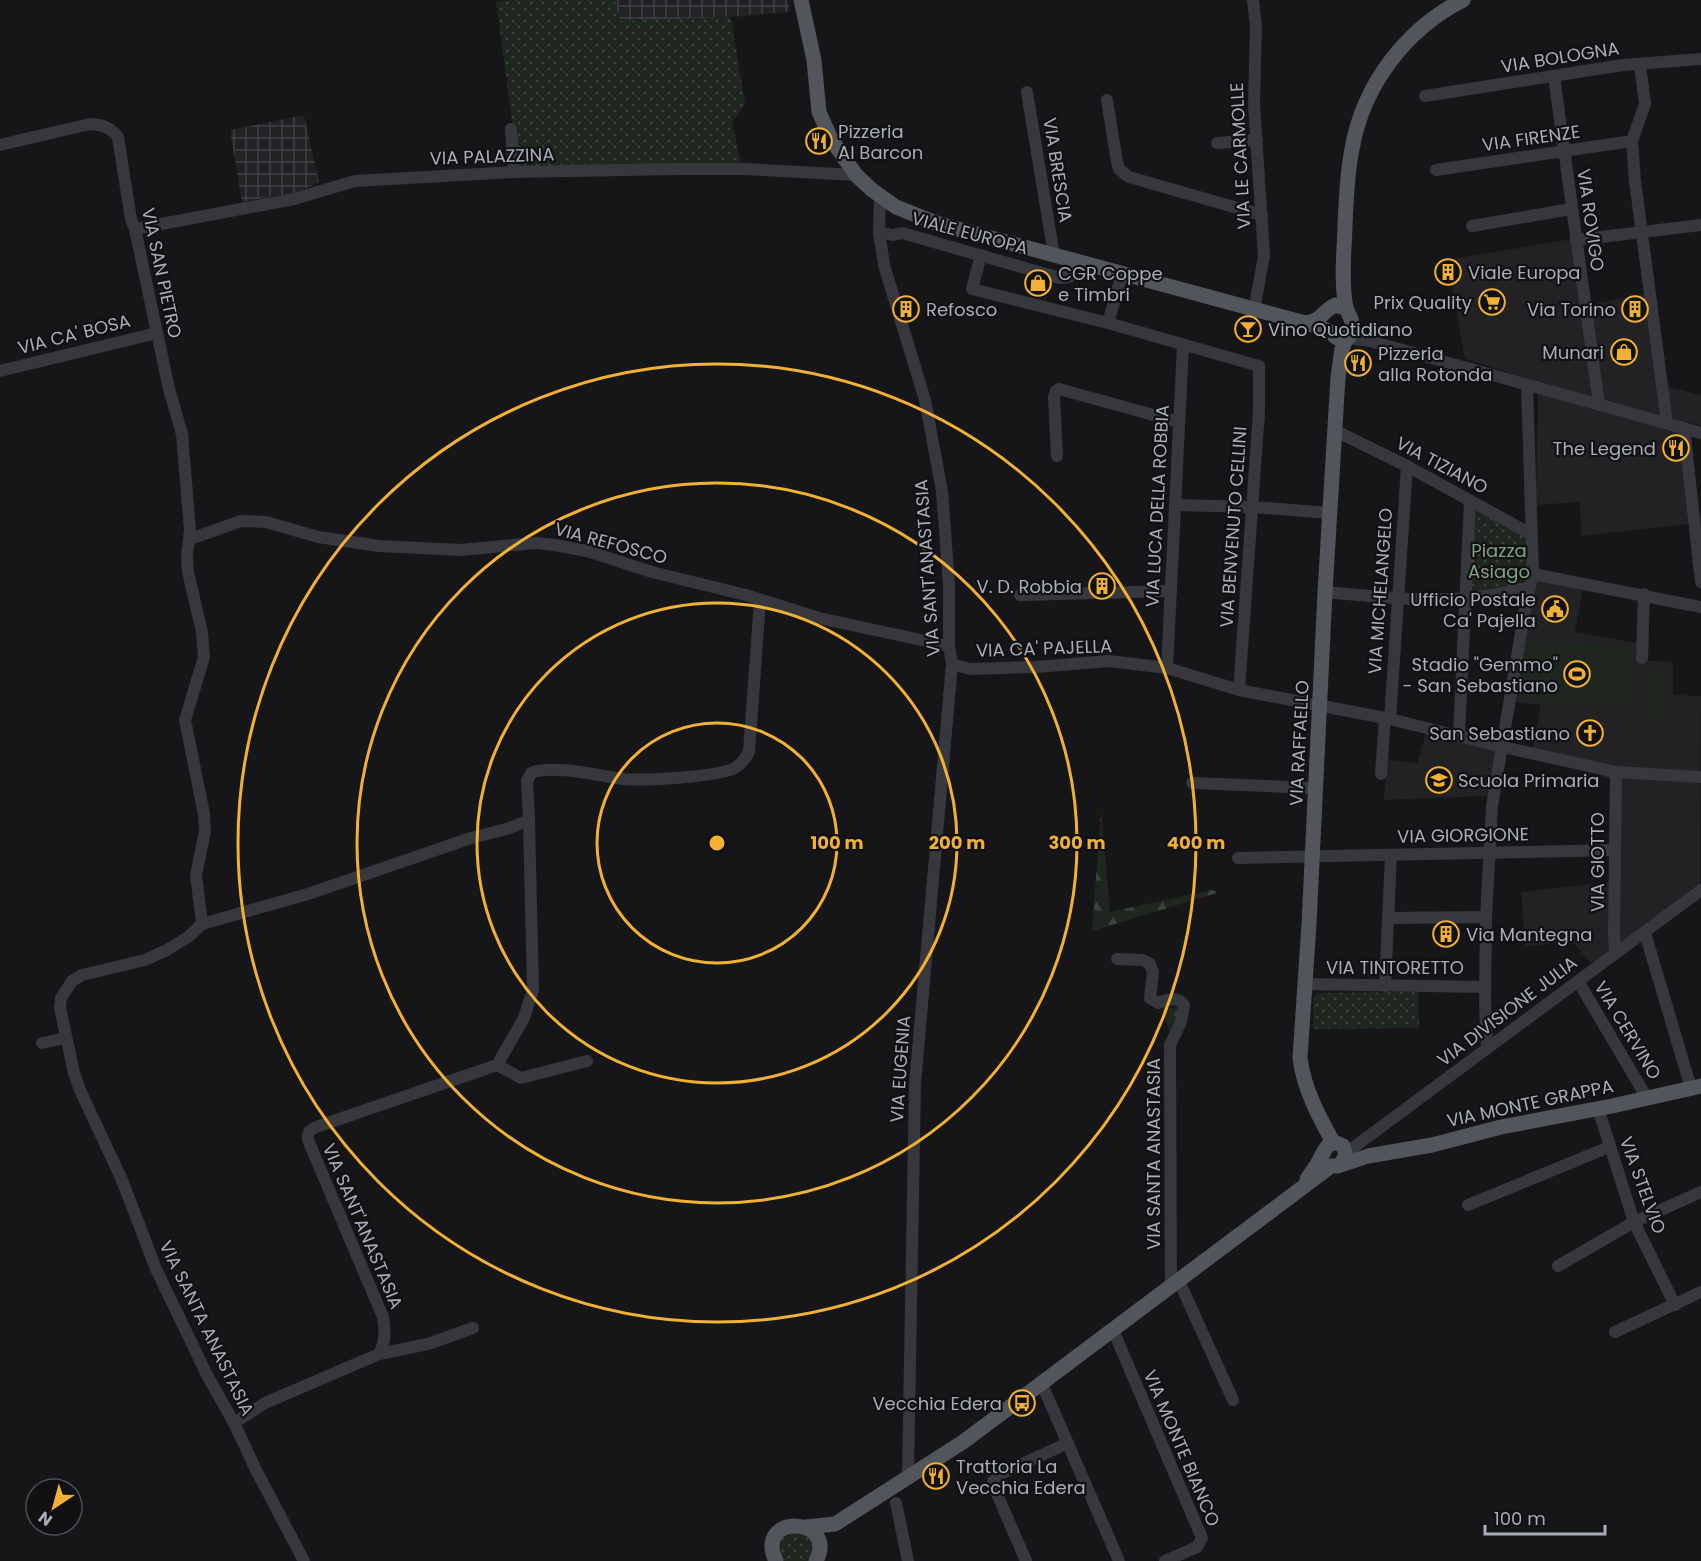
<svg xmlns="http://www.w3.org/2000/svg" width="1701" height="1561" font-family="Poppins,sans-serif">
  <defs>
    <pattern id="industrial-grid" width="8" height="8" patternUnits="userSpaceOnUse" patternTransform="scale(1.5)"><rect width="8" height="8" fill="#222225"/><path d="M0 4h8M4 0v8" fill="none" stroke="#3f3f43"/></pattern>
    <pattern id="green-dots" width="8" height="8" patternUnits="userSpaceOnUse" patternTransform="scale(1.5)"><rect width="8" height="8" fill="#1e261f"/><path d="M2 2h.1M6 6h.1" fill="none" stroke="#3c433d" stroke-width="1.8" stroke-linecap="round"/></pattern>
    <pattern id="forest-firs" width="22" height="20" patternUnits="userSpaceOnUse" patternTransform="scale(1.5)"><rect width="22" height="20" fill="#1e261f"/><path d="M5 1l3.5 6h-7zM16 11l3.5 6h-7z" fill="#3c433d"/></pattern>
  </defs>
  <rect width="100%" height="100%" fill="#161618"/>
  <!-- built -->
  <g fill="#222225">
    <path d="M1572 239 1588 305 1645 294 1665 386 1701 395V425L1687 422 1699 523 1581 536 1580 502 1536 505 1538 382 1465 359 1447 260Z"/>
    <path d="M1539 576 1583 588 1575 632 1637 643 1638 660 1673 662V695L1701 696 1700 886 1593 966 1573 942 1525 946 1521 892 1612 882V779L1531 756 1541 705 1510 702 1530 586Z"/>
    <path d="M1426 733 1497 749 1489 796 1379 800 1384 799 1388 760 1417 763Z"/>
  </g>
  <!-- industrial -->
  <g fill="url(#industrial-grid)">
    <path d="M615 0H788L790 12 731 17 620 21Z"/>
    <path d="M304 115 319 182 298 192 242 202 230 130Z"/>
  </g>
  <!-- green -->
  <g fill="url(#green-dots)">
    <path d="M513 0H615L620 21 731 17 745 104 732 122 742 167 518 166 496 1Z"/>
    <path d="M1474 507 1527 536C1527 548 1531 568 1524 579 1516 591 1483 590 1470 591Z"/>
    <path d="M1418 992 1419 1028 1313 1029V998L1318 993Z"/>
    <path d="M797 1530 814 1542 810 1561H784C778 1554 779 1546 782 1538Z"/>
  </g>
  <!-- forest -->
  <g fill="url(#forest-firs)">
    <path d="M1101 810 1110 912 1211 890 1217 891V893L1092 931Z"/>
    <path d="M1176 1007 1181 1011 1171 1038 1163 1009Z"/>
  </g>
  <!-- pitch -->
  <g fill="#1e261f">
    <path d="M1523 642 1634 646 1632 705 1521 701Z"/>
    <path d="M1647 671 1666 672 1665 719 1646 718Z"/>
  </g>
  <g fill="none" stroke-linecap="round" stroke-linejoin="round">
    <!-- minor -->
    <g stroke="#37383d" stroke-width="12">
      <path d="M1253 0 1256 26 1254 105 1264 256 1254 310"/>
      <path d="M1640 65 1645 104 1632 141 1635 181 1667 423"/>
      <path d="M1554 76 1599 404"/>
      <path d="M1027 92 1054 255"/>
      <path d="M1425 96 1623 65 1701 59"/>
      <path d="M1107 100 1117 162 1119 169 1129 177 1262 215"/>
      <path d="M511 129 514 172"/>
      <path d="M1217 143 1257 140"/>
      <path d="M0 145 90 124C103 125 110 127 118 137L131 219 135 229 169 389 182 434 190 530 187 556 188 572 202 632 204 657 185 720 204 814 205 831 196 875 202 924 188 937 167 950 145 960 82 975 72 981 61 998 60 1008 74 1073 80 1090 122 1180 156 1269 207 1375 234 1423 256 1470 304 1561"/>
      <path d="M1436 170 1632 141"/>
      <path d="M880 196 879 232 884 265 925 400 942 491 949 585V646L952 664 915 1084 908 1472 910 1477"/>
      <path d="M1472 226 1571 209"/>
      <path d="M135 229 294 199 355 181 514 172 677 169H744L856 175"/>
      <path d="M879 232 893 235 902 233 1060 278 1069 277 1075 261"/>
      <path d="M1576 240 1701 225"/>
      <path d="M981 255 972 289 1108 323 1259 366V412L1239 690"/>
      <path d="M1108 323 1122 274"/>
      <path d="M1348 338 1370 341 1701 433"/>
      <path d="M0 371 157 333"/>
      <path d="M1684 428 1701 582"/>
      <path d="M1335 433H1340L1407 466 1531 534"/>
      <path d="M1057 456 1054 397 1056 391 1059 389 1179 422"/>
      <path d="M1176 505 1253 507 1330 513"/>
      <path d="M190 539 241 521 266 522 318 537 379 546 460 550 536 543 555 545 587 551 652 572 746 595 819 618 949 646"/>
      <path d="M1533 574 1701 607"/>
      <path d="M1325 592C1381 597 1437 604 1493 595 1506 592 1518 591 1530 586"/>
      <path d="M1020 595 1171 591"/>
      <path d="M1642 658 1644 594"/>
      <path d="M952 664 970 669 1036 667 1109 661 1167 668 1239 690 1390 719 1503 747 1616 772 1701 777"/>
      <path d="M1167 668 1183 346"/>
      <path d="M1390 719 1407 466"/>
      <path d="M1459 735 1470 501"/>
      <path d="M1616 772 1614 936 1615 948 1618 952"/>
      <path d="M1381 774 1385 718"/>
      <path d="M1192 783 1316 788"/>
      <path d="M1238 858 1615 850"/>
      <path d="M1388 918 1486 917"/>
      <path d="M202 924 308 894 471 838 510 828 529 820 527 781 531 773C549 764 601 776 623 779 646 781 712 777 733 769 741 765 745 759 749 752L760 600"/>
      <path d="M1645 933 1691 1088"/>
      <path d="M1117 959 1143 960 1150 964 1153 972 1150 998 1158 1003C1168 1000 1176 995 1184 1005L1181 1022 1170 1045 1171 1287"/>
      <path d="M1578 981 1647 1098"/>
      <path d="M1304 984 1485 987"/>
      <path d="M1385 986 1391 855"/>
      <path d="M42 1043 66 1038"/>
      <path d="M1487 1049 1485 1002 1486 917 1492 806 1526 603 1533 574 1527 386"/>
      <path d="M497 1065 521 1078 587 1061"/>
      <path d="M1598 1108 1634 1222 1675 1305"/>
      <path d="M1346 1153 1701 890"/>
      <path d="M1468 1205 1609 1147"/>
      <path d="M1558 1266 1634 1222 1701 1192"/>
      <path d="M1179 1281 1233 1400"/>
      <path d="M1113 1330 1202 1538 1197 1547 1165 1561"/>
      <path d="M1615 1332 1701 1292"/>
      <path d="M379 1354C386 1341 385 1331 383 1317L308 1140C307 1131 311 1129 319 1126L497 1065 524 1018 533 990 529 820"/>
      <path d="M1041 1382 1119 1561"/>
      <path d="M234 1423 265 1403 379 1354 428 1344 473 1328"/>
      <path d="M896 1503 908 1561"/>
      <path d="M1026 1561 994 1487 993 1481 998 1475 1068 1443"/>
    </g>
    <!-- major -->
    <g stroke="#53555c" stroke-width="15">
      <path d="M801 0 814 60 819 112 831 139 856 175 872 190 896 207 936 223 1320 327 1330 332 1337 338H1348C1357 328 1351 319 1346 308L1335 305C1320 313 1324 320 1304 323"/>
      <path d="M1346 308C1341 281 1344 254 1345 226 1346 200 1347 174 1352 149 1363 85 1406 29 1463 0"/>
      <path d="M1333 1142C1318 1115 1304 1089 1300 1058L1309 924 1325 592 1338 377 1342 349 1346 339"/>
      <path d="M1307 1179C1312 1172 1317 1165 1321 1157 1326 1147 1330 1138 1343 1146L1346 1155 1341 1164"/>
      <path d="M806 1527 835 1524 963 1442 1331 1166H1338L1368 1156 1432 1145 1501 1127 1612 1106 1701 1086"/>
      <path d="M776 1561C753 1513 839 1516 816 1561"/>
    </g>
  </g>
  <!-- distance rings -->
  <g fill="none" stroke="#f2b134" stroke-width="3">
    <circle cx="717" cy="843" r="120"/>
    <circle cx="717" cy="843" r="240"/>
    <circle cx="717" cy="843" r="360"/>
    <circle cx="717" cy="843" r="479"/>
  </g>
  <!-- icons -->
  <defs>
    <g id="restaurant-ring" transform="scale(1.35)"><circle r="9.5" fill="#111113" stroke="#f2b134" stroke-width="1.5"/><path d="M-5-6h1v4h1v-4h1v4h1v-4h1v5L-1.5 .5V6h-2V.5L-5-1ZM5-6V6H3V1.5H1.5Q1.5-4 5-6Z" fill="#f2b134"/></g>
    <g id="building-ring" transform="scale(1.35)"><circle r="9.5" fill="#111113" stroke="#f2b134" stroke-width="1.5"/><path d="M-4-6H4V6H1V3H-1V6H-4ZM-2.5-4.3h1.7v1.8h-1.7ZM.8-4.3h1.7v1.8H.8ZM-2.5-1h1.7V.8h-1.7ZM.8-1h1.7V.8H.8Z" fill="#f2b134"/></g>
    <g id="shop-ring" transform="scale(1.35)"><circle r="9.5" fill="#111113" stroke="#f2b134" stroke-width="1.5"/><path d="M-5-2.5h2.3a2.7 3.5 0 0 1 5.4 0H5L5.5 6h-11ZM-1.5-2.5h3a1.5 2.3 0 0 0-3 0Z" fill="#f2b134"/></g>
    <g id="supermarket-ring" transform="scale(1.35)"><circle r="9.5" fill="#111113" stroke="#f2b134" stroke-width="1.5"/><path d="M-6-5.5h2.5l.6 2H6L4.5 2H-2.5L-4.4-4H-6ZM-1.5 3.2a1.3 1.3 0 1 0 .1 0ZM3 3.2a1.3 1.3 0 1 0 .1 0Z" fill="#f2b134"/></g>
    <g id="bar-ring" transform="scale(1.35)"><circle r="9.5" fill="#111113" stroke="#f2b134" stroke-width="1.5"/><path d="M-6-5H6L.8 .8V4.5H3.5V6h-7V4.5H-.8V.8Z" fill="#f2b134"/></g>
    <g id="civic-ring" transform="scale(1.35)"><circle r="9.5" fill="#111113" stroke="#f2b134" stroke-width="1.5"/><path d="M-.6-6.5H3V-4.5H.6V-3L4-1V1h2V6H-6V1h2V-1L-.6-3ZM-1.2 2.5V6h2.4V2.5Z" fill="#f2b134"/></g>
    <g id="stadium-ring" transform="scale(1.35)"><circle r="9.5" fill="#111113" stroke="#f2b134" stroke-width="1.5"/><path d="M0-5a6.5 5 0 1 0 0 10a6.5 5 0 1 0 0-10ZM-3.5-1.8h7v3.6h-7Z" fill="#f2b134"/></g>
    <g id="church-ring" transform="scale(1.35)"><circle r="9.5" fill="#111113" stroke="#f2b134" stroke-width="1.5"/><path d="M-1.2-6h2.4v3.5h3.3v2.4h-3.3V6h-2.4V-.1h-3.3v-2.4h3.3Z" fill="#f2b134"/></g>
    <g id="school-ring" transform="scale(1.35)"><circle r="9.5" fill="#111113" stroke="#f2b134" stroke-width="1.5"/><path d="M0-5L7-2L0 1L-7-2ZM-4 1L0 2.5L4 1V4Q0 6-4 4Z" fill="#f2b134"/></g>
    <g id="bus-ring" transform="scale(1.35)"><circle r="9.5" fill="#111113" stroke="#f2b134" stroke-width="1.5"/><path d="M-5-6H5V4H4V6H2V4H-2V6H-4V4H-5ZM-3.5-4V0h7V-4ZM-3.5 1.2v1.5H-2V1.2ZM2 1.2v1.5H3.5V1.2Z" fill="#f2b134"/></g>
  </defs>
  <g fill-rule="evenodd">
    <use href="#restaurant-ring" x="819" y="141"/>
    <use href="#building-ring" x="1448" y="272"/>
    <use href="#shop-ring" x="1038" y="283"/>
    <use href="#supermarket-ring" x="1492" y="302"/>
    <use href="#building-ring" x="906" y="309"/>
    <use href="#building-ring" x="1635" y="309"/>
    <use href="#bar-ring" x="1248" y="329"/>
    <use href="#shop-ring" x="1624" y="352"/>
    <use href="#restaurant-ring" x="1358" y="363"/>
    <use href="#restaurant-ring" x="1676" y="448"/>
    <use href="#building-ring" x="1102" y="586"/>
    <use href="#civic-ring" x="1555" y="609"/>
    <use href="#stadium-ring" x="1577" y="674"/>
    <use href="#church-ring" x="1590" y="733"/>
    <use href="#school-ring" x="1439" y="780"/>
    <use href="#building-ring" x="1446" y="934"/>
    <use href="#bus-ring" x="1022" y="1403"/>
    <use href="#restaurant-ring" x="936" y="1476"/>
  </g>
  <g text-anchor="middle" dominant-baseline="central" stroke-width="4.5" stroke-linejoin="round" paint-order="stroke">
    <!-- street labels -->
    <g font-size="18" fill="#a8adb8" stroke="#111113">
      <text transform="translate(1560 57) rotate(-9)">VIA BOLOGNA</text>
      <text transform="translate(1531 138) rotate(-8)">VIA FIRENZE</text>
      <text transform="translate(492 156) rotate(-2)">VIA PALAZZINA</text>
      <text transform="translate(1240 156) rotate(-93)">VIA LE CARMOLLE</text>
      <text transform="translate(1058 170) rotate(81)">VIA BRESCIA</text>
      <text transform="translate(1591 220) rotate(82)">VIA ROVIGO</text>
      <text transform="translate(970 233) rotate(15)">VIALE EUROPA</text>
      <text transform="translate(162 273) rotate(78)">VIA SAN PIETRO</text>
      <text transform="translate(74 334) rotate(-14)">VIA CA' BOSA</text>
      <text transform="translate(1442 465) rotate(28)">VIA TIZIANO</text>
      <text transform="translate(1157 506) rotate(-87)">VIA LUCA DELLA ROBBIA</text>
      <text transform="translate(1233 527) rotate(-86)">VIA BENVENUTO CELLINI</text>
      <text transform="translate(611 543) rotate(15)">VIA REFOSCO</text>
      <text transform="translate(927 568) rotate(-94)">VIA SANT'ANASTASIA</text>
      <text transform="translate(1380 591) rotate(-86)">VIA MICHELANGELO</text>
      <text transform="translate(1044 648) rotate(-2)">VIA CA' PAJELLA</text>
      <text transform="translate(1299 743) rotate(-87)">VIA RAFFAELLO</text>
      <text transform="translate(1463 835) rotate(-1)">VIA GIORGIONE</text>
      <text transform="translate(1597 862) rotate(-90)">VIA GIOTTO</text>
      <text x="1395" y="967">VIA TINTORETTO</text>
      <text transform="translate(1507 1011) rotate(-37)">VIA DIVISIONE JULIA</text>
      <text transform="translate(1628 1030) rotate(59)">VIA CERVINO</text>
      <text transform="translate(900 1069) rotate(-86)">VIA EUGENIA</text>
      <text transform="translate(1530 1103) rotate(-12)">VIA MONTE GRAPPA</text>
      <text transform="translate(1153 1154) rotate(-90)">VIA SANTA ANASTASIA</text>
      <text transform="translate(1643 1185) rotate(70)">VIA STELVIO</text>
      <text transform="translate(363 1226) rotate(67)">VIA SANT'ANASTASIA</text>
      <text transform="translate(207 1328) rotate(64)">VIA SANTA ANASTASIA</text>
      <text transform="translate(1182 1448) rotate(67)">VIA MONTE BIANCO</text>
    </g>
    <!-- poi labels -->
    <g font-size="18" fill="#a8adb8" stroke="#111113" text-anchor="start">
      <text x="838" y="131">Pizzeria<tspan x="838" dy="21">Al Barcon</tspan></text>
      <text x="1468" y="272">Viale Europa</text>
      <text x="1058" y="273">CGR Coppe<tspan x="1058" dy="21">e Timbri</tspan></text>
      <text x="1472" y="302" text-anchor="end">Prix Quality</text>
      <text x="926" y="309">Refosco</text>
      <text x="1616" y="309" text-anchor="end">Via Torino</text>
      <text x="1268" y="329">Vino Quotidiano</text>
      <text x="1604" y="352" text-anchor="end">Munari</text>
      <text x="1378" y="353">Pizzeria<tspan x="1378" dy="21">alla Rotonda</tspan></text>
      <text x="1656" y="448" text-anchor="end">The Legend</text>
      <text x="1082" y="586" text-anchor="end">V. D. Robbia</text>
      <text x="1536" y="599" text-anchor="end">Ufficio Postale<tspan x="1536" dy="21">Ca' Pajella</tspan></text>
      <text x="1558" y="664" text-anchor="end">Stadio "Gemmo"<tspan x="1558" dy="21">- San Sebastiano</tspan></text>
      <text x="1570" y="733" text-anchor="end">San Sebastiano</text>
      <text x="1458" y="780">Scuola Primaria</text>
      <text x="1466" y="934">Via Mantegna</text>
      <text x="1002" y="1403" text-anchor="end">Vecchia Edera</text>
      <text x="956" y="1466">Trattoria La<tspan x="956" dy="21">Vecchia Edera</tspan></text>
    </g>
    <!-- park labels -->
    <g font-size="18" fill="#7fa381" stroke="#111113">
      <text x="1499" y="550">Piazza<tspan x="1499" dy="21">Asiago</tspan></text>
    </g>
  </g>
  <circle cx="717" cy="843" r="9" fill="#f2b134" stroke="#111113" stroke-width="3"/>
  <g font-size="18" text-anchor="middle" font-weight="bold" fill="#f2b134" stroke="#111113" stroke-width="4.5" stroke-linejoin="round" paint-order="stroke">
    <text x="837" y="849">100 m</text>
    <text x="957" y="849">200 m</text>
    <text x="1077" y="849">300 m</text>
    <text x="1196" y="849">400 m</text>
  </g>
  <!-- north arrow -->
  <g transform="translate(54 1507) rotate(216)"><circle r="28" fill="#111113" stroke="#4d4f55" stroke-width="1.5"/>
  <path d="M0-4.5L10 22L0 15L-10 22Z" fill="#f2b134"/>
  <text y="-9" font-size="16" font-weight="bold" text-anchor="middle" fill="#a8adb8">N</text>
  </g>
  <!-- scale -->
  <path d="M1485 1525v9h120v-9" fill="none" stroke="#a8adb8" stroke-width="3"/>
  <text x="1494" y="1525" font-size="18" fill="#a8adb8" stroke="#111113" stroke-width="4.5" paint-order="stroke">100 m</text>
</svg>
